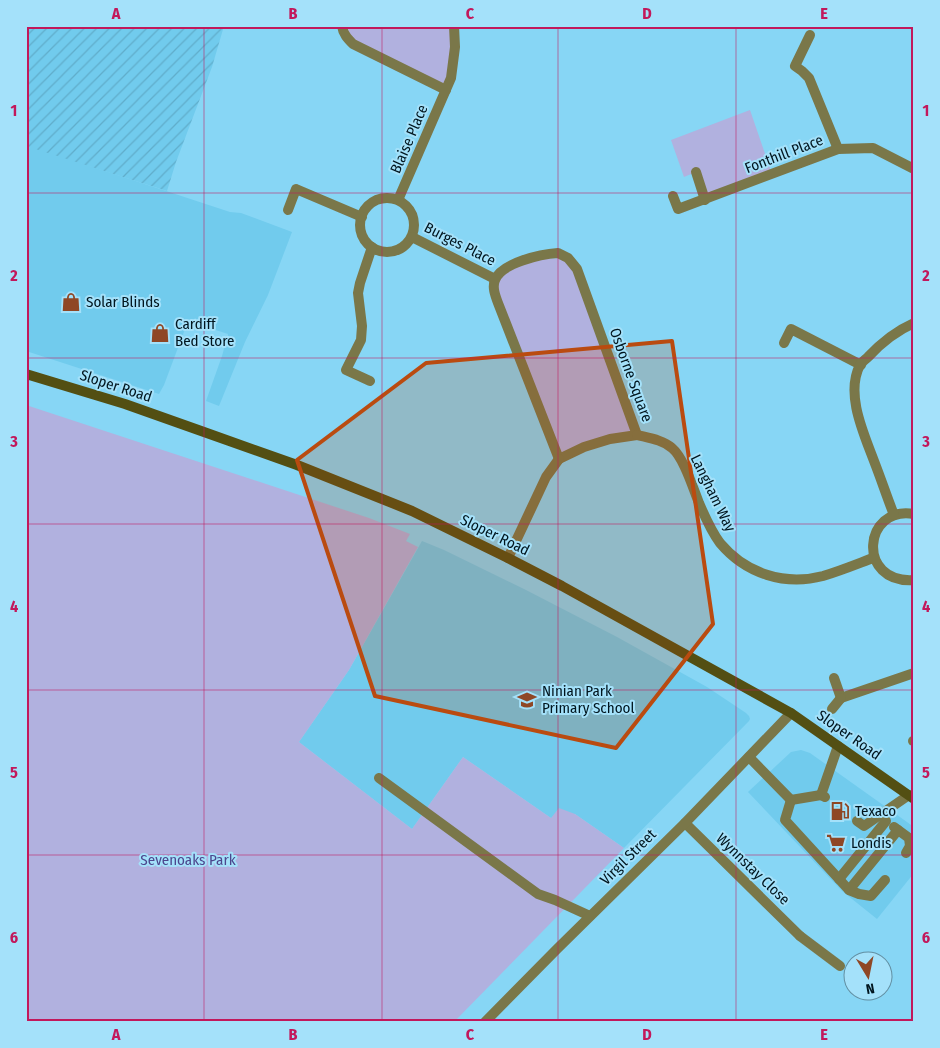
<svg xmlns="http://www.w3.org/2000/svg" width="940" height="1048" font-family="'Fira Sans Condensed',sans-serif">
  <defs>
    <pattern id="industrial-furrows" width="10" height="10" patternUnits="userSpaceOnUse" patternTransform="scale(1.25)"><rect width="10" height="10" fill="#71cbed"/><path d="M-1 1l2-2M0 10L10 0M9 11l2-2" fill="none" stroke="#60adcb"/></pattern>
  </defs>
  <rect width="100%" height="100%" fill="#87d6f5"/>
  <!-- built -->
  <g fill="#71cbed">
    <path d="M26 145 230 212 241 213 292 232 268 295 245 342 219 406 206 401 222 356 228 334 188 321 164 385 159 394 26 351Z"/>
    <path d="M422 541 444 550 524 589 617 637 707 687 746 713 749 716 750 719 749 721 624 848 575 814 551 818 463 757 412 829 299 742 349 670Z"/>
    <path d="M801 750 810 753 914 827V873L877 919 842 891 748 792 791 752Z"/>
  </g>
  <!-- industrial -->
  <path fill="url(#industrial-furrows)" d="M26 26H224L212 67 176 162 167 191 26 146Z"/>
  <!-- park -->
  <g fill="#b1b1df">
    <path d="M342 26 454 27 446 90 353 44Z"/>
    <path d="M750 110 772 174 705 200 696 172 684 177 671 140Z"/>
    <path d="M568 258 637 435 559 459 498 303 495 279 527 259Z"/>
    <path d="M26 405 369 518 410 534 406 541 418 547 349 670 299 742 412 829 463 757 551 818 559 808 575 814 624 848 454 1022H26Z"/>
  </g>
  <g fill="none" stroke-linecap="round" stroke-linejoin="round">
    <!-- lane -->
    <g stroke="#7a7749" stroke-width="10">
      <path d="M810 35 795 66 802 71 809 78 838 149"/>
      <path d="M834 678 841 698 914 673"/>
      <path d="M832 709 841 698"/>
      <path d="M913 741H914"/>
      <path d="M749 757 791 800 821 795"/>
      <path d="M379 778 538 894 555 900 590 916"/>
      <path d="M825 797 821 795 838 746"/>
      <path d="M791 800 785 820 849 890 859 894 871 896 885 880"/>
      <path d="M857 821 864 826 909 795"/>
      <path d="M894 827 909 838 910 846 906 853"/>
      <path d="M839 879 886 821"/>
      <path d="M849 890 898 830"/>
      <path d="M800 936 840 966"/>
    </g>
    <!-- street -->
    <g stroke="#7a7749" stroke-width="10">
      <path d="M342 26C343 34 348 39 353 44L446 90"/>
      <path d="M696 172 705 200"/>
      <path d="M673 196 678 209 838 149 873 148 914 169"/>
      <circle cx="387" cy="225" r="27"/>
      <path d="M398 200 451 78 455 47 454 26"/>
      <path d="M288 210 296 189 362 217"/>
      <path d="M412 237 495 279"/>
      <path d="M558 253 568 258 577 269 637 435 610 439 584 447 559 459 498 303C495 295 492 287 495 280 501 263 541 254 558 253Z"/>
      <path d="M784 343 791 329 861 365"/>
      <path d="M370 381 346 370 361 340 362 326 358 293 360 283 372 247"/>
      <path d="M637 435C649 438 663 440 672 448 684 458 693 488 699 503 705 517 711 531 720 543 746 574 785 586 823 576 840 571 857 564 873 558"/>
      <path d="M914 514C863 505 856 584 914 580"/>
      <path d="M894 515C887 497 881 479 874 461 864 434 845 394 860 365 862 362 866 359 868 357 881 343 896 331 914 323"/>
      <path d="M508 558 546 477 559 459"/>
      <path d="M685 823 800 936"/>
      <path d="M485 1022 557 949 685 823 791 713"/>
    </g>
    <!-- secondary -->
    <path stroke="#534f13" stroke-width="10" d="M26 374 125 404 204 432 297 465 412 511 508 558 562 586 791 713 914 799"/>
  </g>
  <!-- marked area -->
  <path fill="#ba4b10" fill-opacity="0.2" stroke="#ba4b10" stroke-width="4" stroke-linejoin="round" d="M672 341 713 624 616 748 375 696 297 460 426 363Z"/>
  <!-- grid -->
  <path fill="none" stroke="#c2185b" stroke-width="1" stroke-opacity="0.55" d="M204 26V1022M382 26V1022M558 26V1022M736 26V1022M26 193H914M26 358H914M26 524H914M26 690H914M26 855H914"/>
  <!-- icons -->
  <defs>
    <g id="shop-bare" transform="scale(1.5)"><path d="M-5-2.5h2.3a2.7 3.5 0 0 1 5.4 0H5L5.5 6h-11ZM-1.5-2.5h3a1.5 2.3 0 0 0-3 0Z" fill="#8f4725" stroke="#a4e1fa" stroke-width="2.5" paint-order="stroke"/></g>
    <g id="school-bare" transform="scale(1.5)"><path d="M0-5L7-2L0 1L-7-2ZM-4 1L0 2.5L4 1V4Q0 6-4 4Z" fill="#8f4725" stroke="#a4e1fa" stroke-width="2.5" paint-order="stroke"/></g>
    <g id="fuel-bare" transform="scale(1.5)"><path d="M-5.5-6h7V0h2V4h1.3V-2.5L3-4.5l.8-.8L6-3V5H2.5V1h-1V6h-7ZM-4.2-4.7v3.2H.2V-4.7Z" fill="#8f4725" stroke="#a4e1fa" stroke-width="2.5" paint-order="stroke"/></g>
    <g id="supermarket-bare" transform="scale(1.5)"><path d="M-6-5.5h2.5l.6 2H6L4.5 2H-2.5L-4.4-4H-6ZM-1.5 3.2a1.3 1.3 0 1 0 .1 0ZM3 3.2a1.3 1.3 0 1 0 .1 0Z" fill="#8f4725" stroke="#a4e1fa" stroke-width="2.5" paint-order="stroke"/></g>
  </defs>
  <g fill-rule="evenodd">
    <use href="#shop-bare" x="71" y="302"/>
    <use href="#shop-bare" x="160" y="333"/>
    <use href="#school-bare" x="527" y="700"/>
    <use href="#fuel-bare" x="840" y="811"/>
    <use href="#supermarket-bare" x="836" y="843"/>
  </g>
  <g text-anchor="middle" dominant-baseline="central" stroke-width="4" stroke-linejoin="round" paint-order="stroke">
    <!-- street labels -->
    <g font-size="15" fill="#00151e" stroke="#a4e1fa">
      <text transform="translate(409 139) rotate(-67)">Blaise Place</text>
      <text transform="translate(784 154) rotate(-21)">Fonthill Place</text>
      <text transform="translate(460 244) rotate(27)">Burges Place</text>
      <text transform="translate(631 375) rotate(70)">Osborne Square</text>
      <text transform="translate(116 386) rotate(18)">Sloper Road</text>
      <text transform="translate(713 493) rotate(64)">Langham Way</text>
      <text transform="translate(495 535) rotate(26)">Sloper Road</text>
      <text transform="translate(849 735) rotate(35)">Sloper Road</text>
      <text transform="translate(628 857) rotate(-45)">Virgil Street</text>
      <text transform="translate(753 869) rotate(44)">Wynnstay Close</text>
    </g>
    <!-- poi labels -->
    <g font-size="15" fill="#00151e" stroke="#a4e1fa" text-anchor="start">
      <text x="86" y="302">Solar Blinds</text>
      <text x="175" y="324">Cardiff<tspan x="175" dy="17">Bed Store</tspan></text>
      <text x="542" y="691">Ninian Park<tspan x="542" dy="17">Primary School</tspan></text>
      <text x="855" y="811">Texaco</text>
      <text x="851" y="843">Londis</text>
    </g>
    <!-- park labels -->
    <g font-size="15" fill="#4c468d" stroke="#a4e1fa">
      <text x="188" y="860">Sevenoaks Park</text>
    </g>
  </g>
  <!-- border -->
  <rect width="940" height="1048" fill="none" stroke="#a4e1fa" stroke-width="55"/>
  <!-- north arrow -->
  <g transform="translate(868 976) rotate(170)"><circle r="24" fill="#a4e1fa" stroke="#628fa2"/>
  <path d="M0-4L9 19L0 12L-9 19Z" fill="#8f4725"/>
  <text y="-8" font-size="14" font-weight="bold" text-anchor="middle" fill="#00151e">N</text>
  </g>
  <rect x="28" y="28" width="884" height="992" fill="none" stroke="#c2185b" stroke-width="2"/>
  <g font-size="16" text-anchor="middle" font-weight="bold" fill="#c2185b">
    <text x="116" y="19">A</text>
    <text x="293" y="19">B</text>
    <text x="470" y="19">C</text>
    <text x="647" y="19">D</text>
    <text x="824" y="19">E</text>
    <text x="14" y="116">1</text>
    <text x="926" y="116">1</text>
    <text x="14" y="281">2</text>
    <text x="926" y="281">2</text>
    <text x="14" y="447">3</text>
    <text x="926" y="447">3</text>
    <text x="14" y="612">4</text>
    <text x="926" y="612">4</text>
    <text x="14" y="778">5</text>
    <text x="926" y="778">5</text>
    <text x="14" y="943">6</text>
    <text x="926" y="943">6</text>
    <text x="116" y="1040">A</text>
    <text x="293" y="1040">B</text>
    <text x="470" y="1040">C</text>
    <text x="647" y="1040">D</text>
    <text x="824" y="1040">E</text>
  </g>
</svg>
